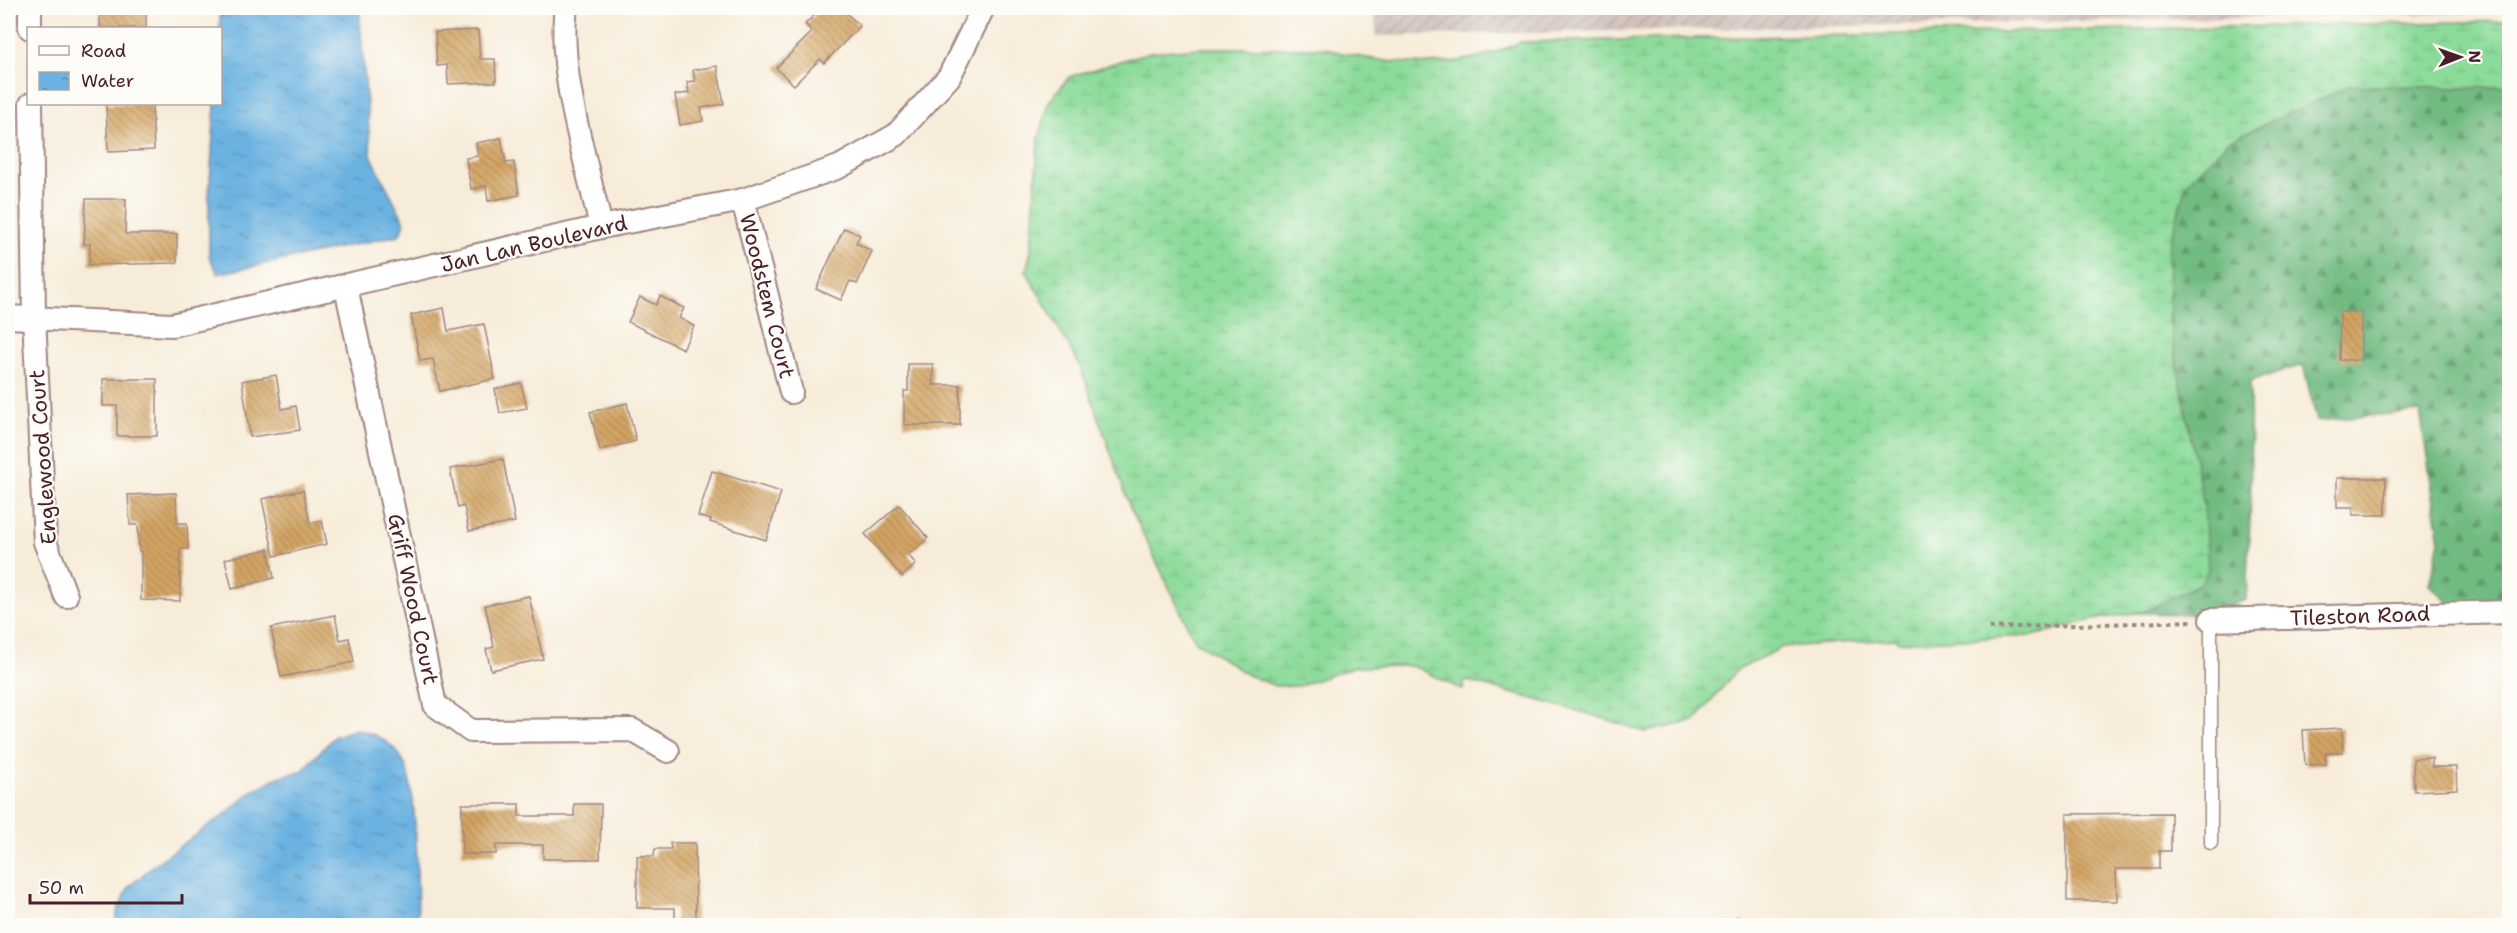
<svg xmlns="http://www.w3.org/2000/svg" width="2517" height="933" font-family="'Shantell Sans',sans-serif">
  <defs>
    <pattern id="industrial-furrows" width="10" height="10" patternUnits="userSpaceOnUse" patternTransform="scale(1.5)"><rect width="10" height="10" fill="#cfc0ba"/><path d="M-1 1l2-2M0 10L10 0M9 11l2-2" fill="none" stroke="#b3a5a0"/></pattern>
    <pattern id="forest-firs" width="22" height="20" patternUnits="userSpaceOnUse" patternTransform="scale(1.5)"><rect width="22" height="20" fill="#71bb82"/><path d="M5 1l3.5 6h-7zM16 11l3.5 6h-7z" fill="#5f976b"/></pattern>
    <pattern id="wetland-marsh" width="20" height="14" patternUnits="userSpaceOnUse" patternTransform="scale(1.5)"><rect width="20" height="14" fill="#8cdb9a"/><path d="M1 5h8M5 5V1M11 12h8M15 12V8" fill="none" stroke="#7abc85"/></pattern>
    <pattern id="water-ripples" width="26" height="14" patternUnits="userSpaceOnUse" patternTransform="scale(1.5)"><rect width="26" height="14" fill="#6ab2e1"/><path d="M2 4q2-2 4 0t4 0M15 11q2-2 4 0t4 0" fill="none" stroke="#5990b7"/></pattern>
    <pattern id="building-back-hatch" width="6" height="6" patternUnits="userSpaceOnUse" patternTransform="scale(1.5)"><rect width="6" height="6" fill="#d3a563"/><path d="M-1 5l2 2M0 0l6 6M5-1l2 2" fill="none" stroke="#ad8652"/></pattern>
  </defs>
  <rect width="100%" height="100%" fill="#fdfcf7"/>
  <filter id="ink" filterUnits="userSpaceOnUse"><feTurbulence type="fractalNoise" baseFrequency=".0167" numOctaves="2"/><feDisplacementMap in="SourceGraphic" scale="12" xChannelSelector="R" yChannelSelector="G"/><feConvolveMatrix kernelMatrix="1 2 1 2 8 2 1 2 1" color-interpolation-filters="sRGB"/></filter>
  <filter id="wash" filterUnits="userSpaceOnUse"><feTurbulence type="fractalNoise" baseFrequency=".008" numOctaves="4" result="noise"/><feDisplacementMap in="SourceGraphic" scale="24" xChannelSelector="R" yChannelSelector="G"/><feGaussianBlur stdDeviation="1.35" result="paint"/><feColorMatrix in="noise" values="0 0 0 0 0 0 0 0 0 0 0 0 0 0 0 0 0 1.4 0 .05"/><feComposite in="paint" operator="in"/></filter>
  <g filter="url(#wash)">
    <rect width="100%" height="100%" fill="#f7ecd9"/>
    <!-- industrial -->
    <path fill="url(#industrial-furrows)" d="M1375 8H2509L2510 12 1376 36Z"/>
    <!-- forest -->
    <path fill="url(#forest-firs)" stroke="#5e6d56" stroke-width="1.5" d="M2351 85 2465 88 2509 86V607L2454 608 2429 584 2440 541 2420 411 2317 421 2303 365 2250 381 2251 499 2246 600 2202 614 2130 613 2145 611 2204 507 2170 327 2168 251 2186 184 2230 140Z"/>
    <!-- wetland -->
    <path fill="url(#wetland-marsh)" stroke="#6b7d62" stroke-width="1.5" d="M2509 21V86L2465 88 2351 85 2230 140 2186 184 2168 251 2170 327 2204 507 2208 569 2201 583 2145 611 2092 620 2033 636 1898 642 1896 639 1782 647 1736 671 1695 721 1645 732 1599 717 1464 680 1463 690 1413 666 1354 667 1299 686H1275L1248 675 1195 641 1130 507 1080 366 1026 271 1031 251 1038 142 1049 102 1069 77 1150 52 1201 48H1329L1326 49C1391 66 1458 73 1520 42Z"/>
    <!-- water -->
    <g fill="url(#water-ripples)" stroke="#5a6886" stroke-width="1.5">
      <path d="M220 8H359L371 154C380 178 395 200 405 224L399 235 218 274 209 256V197L215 104H220Z"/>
      <path d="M356 729C375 734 389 740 401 757 419 783 417 890 418 925H116L117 912 129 887 155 864 228 812 252 791 278 777 302 771 334 737Z"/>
    </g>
    <g id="blocks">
      <!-- building -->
      <g fill="url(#building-back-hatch)">
        <rect x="100" y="8" width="46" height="20"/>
        <path d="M822 8H841L860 26 824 63 820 59 794 85 776 68 812 32 805 24Z"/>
        <path d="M478 30 480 59H495L496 82 448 84 447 65 437 66 435 32Z"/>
        <path d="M717 66 724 104 701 108 703 121 680 125 675 95 689 93 687 82 695 81 693 70Z"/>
        <path d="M106 104H152L154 150 108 152Z"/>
        <path d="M501 138 506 163 514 162 519 195 488 201 486 186 471 189 466 158 478 156 476 143Z"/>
        <path d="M86 199H126L125 234H177V263L89 265 90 244H84Z"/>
        <path d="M844 228 860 235 856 243 872 251 857 284 850 281 841 300 816 289Z"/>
        <path d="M660 296 684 308 679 318 694 326 683 349 628 322 640 297 656 305Z"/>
        <path d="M444 308 448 331 484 324 495 379 440 391 433 359 420 361 411 315Z"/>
        <path d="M2340 312H2361V360H2339Z"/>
        <path d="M908 364H933V385H960V425H904V391H908Z"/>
        <path d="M276 375 282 409 296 406 300 430 250 437 242 381Z"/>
        <path d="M103 379H157V436H117V406H103Z"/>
        <path d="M521 383 527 408 500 413 495 389Z"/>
        <path d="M627 403 636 441 600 450 590 412Z"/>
        <path d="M503 459 515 522 469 531 464 506 458 508 450 469Z"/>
        <path d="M712 471 781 492 766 540 710 522 711 520 698 516Z"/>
        <path d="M2337 478H2386V515H2353V507H2337Z"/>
        <path d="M303 490 310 523 322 521 327 544 274 556 262 499Z"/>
        <path d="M176 493 177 523H187L188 549H180V601L141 600V551H139L138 525H130L128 495Z"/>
        <path d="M899 505 928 538 908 555 916 564 902 577 865 534Z"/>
        <path d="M268 549 274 578 232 589 225 559Z"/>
        <path d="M529 596 543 659 491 670 486 649 494 647 485 605Z"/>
        <path d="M335 615 340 640 349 638 354 662 281 677 271 628Z"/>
        <path d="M2342 728 2343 752 2325 753 2326 764 2305 765 2303 730Z"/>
        <path d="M2432 758V767H2456L2457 789 2414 791 2413 759Z"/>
        <path d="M462 804H519V816H574V804H601L600 859H543V845H496V854H462Z"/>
        <path d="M2171 813V851H2159V869H2116L2117 901H2067V814Z"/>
        <path d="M670 843H695L696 926H675V908H637V856H654L655 849H671Z"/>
      </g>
    </g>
  </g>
  <g filter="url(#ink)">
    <use href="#blocks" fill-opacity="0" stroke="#a08682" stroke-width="1.5"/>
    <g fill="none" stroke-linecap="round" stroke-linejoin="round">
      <!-- service casing -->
      <g stroke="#a08682" stroke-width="15">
        <g id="service">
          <path d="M2211 620V843"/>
          <path d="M1739 923V926"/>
        </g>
      </g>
      <!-- minor casing -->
      <g stroke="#a08682" stroke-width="26">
        <g id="minor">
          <path d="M30 8V28"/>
          <path d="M566 8C557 70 587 164 601 227"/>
          <path d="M31 104 34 316 45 542 66 596"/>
          <path d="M743 200 791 392"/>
          <path d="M346 287 435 705 471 731 632 730 668 751"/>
          <path d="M8 317 172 325 601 227 743 200 839 167 896 135 949 77 983 8"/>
          <path d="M2211 620 2510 612"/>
        </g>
      </g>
      <!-- path -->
      <path stroke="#a08682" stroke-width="4" stroke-dasharray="4.5 4.5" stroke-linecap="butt" d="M1989 628 2192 621"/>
      <!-- service -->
      <use href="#service" stroke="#fff" stroke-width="12"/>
      <!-- minor -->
      <use href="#minor" stroke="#fff" stroke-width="22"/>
    </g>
  </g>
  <g text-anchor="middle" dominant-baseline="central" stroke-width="4.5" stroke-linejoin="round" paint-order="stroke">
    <!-- street labels -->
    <g font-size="21" fill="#4a1f2b" stroke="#fdfcf7">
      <text transform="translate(534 244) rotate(-13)">Jan Lan Boulevard</text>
      <text transform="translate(767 296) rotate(76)">Woodstem Court</text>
      <text transform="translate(43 457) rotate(-94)">Englewood Court</text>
      <text transform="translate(413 599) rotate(78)">Griff Wood Court</text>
      <text transform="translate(2360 616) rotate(-2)">Tileston Road</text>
    </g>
  </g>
  <!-- margin -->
  <rect width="2517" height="933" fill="none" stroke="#fdfcf7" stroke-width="30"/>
  <!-- legend -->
  <rect x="27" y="27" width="195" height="78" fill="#fdfcf7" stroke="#b5a4a5" stroke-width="1.5"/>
  <rect x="39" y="46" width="30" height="9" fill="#ffffff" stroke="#b5a4a5" stroke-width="1.5"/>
  <text x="81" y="57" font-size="18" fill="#4a1f2b">Road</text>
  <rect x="39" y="72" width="30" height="18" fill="url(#water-ripples)" stroke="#b5a4a5" stroke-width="1.5"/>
  <text x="81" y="87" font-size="18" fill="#4a1f2b">Water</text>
  <!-- north arrow -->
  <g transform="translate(2460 57) rotate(89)" stroke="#fdfcf7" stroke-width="4.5" paint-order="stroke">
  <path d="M0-4.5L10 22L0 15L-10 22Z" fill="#4a1f2b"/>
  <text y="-9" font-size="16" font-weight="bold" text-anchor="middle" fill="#4a1f2b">N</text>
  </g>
  <!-- scale -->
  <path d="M30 894v9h152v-9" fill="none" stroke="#4a1f2b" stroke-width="3"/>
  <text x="39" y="894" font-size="18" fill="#4a1f2b" stroke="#fdfcf7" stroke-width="4.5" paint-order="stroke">50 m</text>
</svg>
